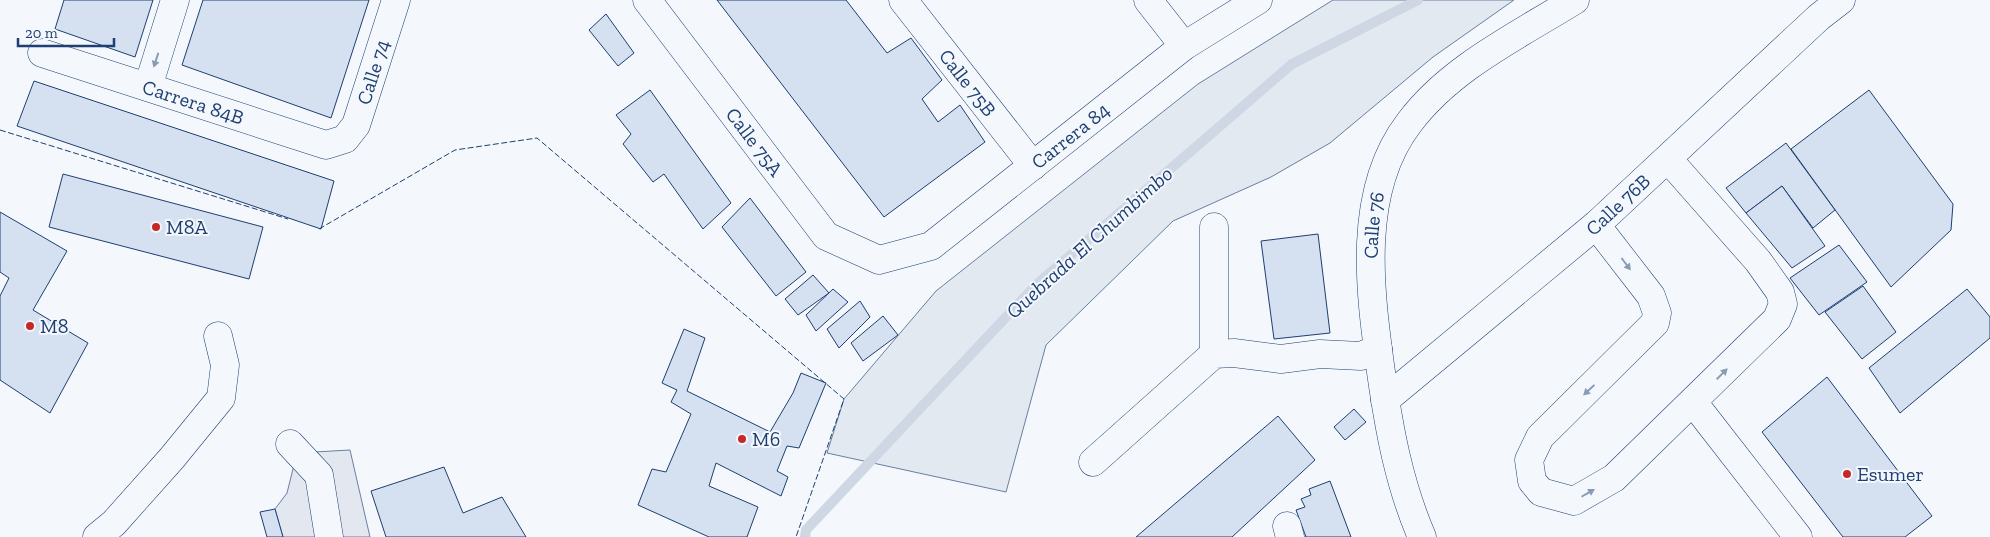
<svg xmlns="http://www.w3.org/2000/svg" width="1990" height="537" font-family="'Zilla Slab',serif">
  <rect width="100%" height="100%" fill="#f4f7fb"/>
  <!-- green -->
  <path fill="#e3e9f0" stroke="#687fa3" d="M1333 0H1514L1433 57 1330 143 1271 177 1173 221 1046 345 1006 492 827 453 844 399 936 291 1198 84Z"/>
  <!-- parking -->
  <path fill="#e3e8f0" stroke="#687fa3" d="M350 450 370 537H283L275 509 287 493 297 453Z"/>
  <g fill="none" stroke-linecap="round" stroke-linejoin="round">
    <!-- stream -->
    <path stroke="#cfd7e4" stroke-width="10" d="M805 537 806 530 1037 284 1292 64 1418 0"/>
  </g>
  <!-- building -->
  <g fill="#d5e0f0" stroke="#1d3f73">
    <path d="M64 0H153L135 57 55 29Z"/>
    <path d="M203 0H369L331 118 182 65Z"/>
    <path d="M717 0H846L887 53 911 38 942 80 922 99 938 122 960 105 985 142 884 217Z"/>
    <path d="M606 14 634 53 618 66 589 30Z"/>
    <path d="M34 81 334 181 321 229 17 126Z"/>
    <path d="M650 90 731 203 703 229 664 174 653 182 623 144 631 134 616 115Z"/>
    <path d="M1869 90 1953 204 1951 230 1891 287 1791 149Z"/>
    <path d="M1786 143 1835 210 1813 228 1782 186 1746 213 1726 188Z"/>
    <path d="M63 174 263 227 249 279 49 227Z"/>
    <path d="M1782 186 1825 246 1792 268 1746 213Z"/>
    <path d="M750 198 806 272 776 296 722 227Z"/>
    <path d="M0 212 67 251 33 310 88 343 50 413 0 380V296L9 278 0 272Z"/>
    <path d="M1318 234 1330 333 1274 339 1261 241Z"/>
    <path d="M1839 245 1867 282 1819 315 1790 278Z"/>
    <path d="M813 275 829 293 798 315 785 299Z"/>
    <path d="M1863 286 1896 332 1862 359 1825 312Z"/>
    <path d="M833 289 848 302 816 331 806 315Z"/>
    <path d="M1967 289 1990 317V338L1900 413 1869 368Z"/>
    <path d="M860 301 870 317 839 348 827 329Z"/>
    <path d="M883 316 898 335 863 361 851 343Z"/>
    <path d="M684 329 705 338 687 391 770 432 793 393 801 373 826 383 799 448 787 446 777 471 788 477 781 496 716 463 709 486 758 507 747 537H709L638 505 652 469 666 472 691 414 671 402 677 390 662 383Z"/>
    <path d="M1827 377 1932 516 1905 537H1843L1762 432Z"/>
    <path d="M1354 409 1366 422 1345 440 1334 427Z"/>
    <path d="M1278 416 1315 460 1232 537H1136Z"/>
    <path d="M444 467 463 513 502 497 526 537H386L371 491Z"/>
    <path d="M1330 481 1351 537H1306L1296 510 1305 507 1301 499 1311 495 1309 489Z"/>
    <path d="M275 509 283 537H267L260 512Z"/>
  </g>
  <g fill="none" stroke-linecap="round" stroke-linejoin="round">
    <!-- minor casing -->
    <g stroke="#1d3f73" stroke-width="29">
      <g id="minor">
        <path id="s1" d="M647 0 826 236 879 260 931 246 1184 46 1258 0"/>
        <path id="s2" d="M903 0 1033 166"/>
        <path d="M1148 0 1184 46"/>
        <path id="s3" d="M42 53 326 145 345 139 356 125 396 0"/>
        <path d="M148 87 175 0"/>
        <path d="M1596 225 1651 296 1657 313 1655 323 1540 437 1529 460 1532 481 1541 492 1574 501 1614 478 1777 319 1783 304 1780 292 1758 261 1668 159"/>
        <path d="M1214 354V227"/>
        <path id="s4" d="M1385 400 1596 225 1819 17 1841 0"/>
        <path d="M1693 402 1798 537"/>
        <path d="M290 444 319 475 329 537"/>
        <path d="M1093 462 1214 354 1234 353 1281 359 1320 354 1361 356 1378 349"/>
        <path d="M1287 526 1290 537"/>
        <path d="M97 537 114 523 172 458 221 398 225 365 218 336"/>
        <path id="s5" d="M1422 537C1399 484 1389 429 1381 372 1370 292 1356 192 1409 123 1450 68 1517 36 1575 0"/>
      </g>
    </g>
    <!-- minor -->
    <use href="#minor" stroke="#f4f7fb" stroke-width="28"/>
    <!-- fence -->
    <g stroke="#1d3f73" stroke-width="1" stroke-dasharray="6 2.5" stroke-linecap="butt">
      <path d="M0 130 288 219"/>
      <path d="M319 229 455 150 537 138 844 399 796 537"/>
    </g>
  </g>
  <!-- one-way arrows -->
  <defs><path id="oneway-solid" d="M-6-.8H1V-3.2L6.5 0L1 3.2V.8H-6Z" transform="scale(1.25)"/></defs>
  <g fill="#889bb7">
    <use href="#oneway-solid" transform="translate(156 60) rotate(108)"/>
    <use href="#oneway-solid" transform="translate(1626 264) rotate(53)"/>
    <use href="#oneway-solid" transform="translate(1722 374) rotate(-45)"/>
    <use href="#oneway-solid" transform="translate(1589 390) rotate(137)"/>
    <use href="#oneway-solid" transform="translate(1588 493) rotate(-30)"/>
  </g>
  <!-- markers -->
  <g fill="#c62828" stroke="#f4f7fb" stroke-width="2">
    <circle cx="156" cy="227" r="5"/>
    <circle cx="30" cy="326" r="5"/>
    <circle cx="742" cy="439" r="5"/>
    <circle cx="1847" cy="474" r="5"/>
  </g>
  <g text-anchor="middle" dominant-baseline="central" stroke-width="4" stroke-linejoin="round" paint-order="stroke">
    <!-- street labels -->
    <g font-size="20" fill="#1d3f73" stroke="#f4f7fb">
      <text stroke="none"><textPath href="#s3" startOffset="392">Calle 74</textPath></text>
      <text stroke="none"><textPath href="#s2" startOffset="105">Calle 75B</textPath></text>
      <text stroke="none"><textPath href="#s3" startOffset="159">Carrera 84B</textPath></text>
      <text stroke="none"><textPath href="#s1" startOffset="586">Carrera 84</textPath></text>
      <text stroke="none"><textPath href="#s1" startOffset="178">Calle 75A</textPath></text>
      <text stroke="none"><textPath href="#s4" startOffset="304">Calle 76B</textPath></text>
      <text stroke="none"><textPath href="#s5" startOffset="318">Calle 76</textPath></text>
    </g>
    <!-- poi labels -->
    <g font-size="20" fill="#1d3f73" stroke="#f4f7fb" text-anchor="start">
      <text x="166" y="227">M8A</text>
      <text x="40" y="326">M8</text>
      <text x="752" y="439">M6</text>
      <text x="1857" y="474">Esumer</text>
    </g>
    <!-- water labels -->
    <g font-size="21" font-style="italic" fill="#1d3f73" stroke="#f4f7fb">
      <text transform="translate(1089 242) rotate(-42)">Quebrada El Chumbimbo</text>
    </g>
  </g>
  <!-- scale -->
  <path d="M18 38v8h96v-8" fill="none" stroke="#1d3f73" stroke-width="2.5"/>
  <text x="25" y="38" font-size="15" fill="#1d3f73" stroke="#f4f7fb" stroke-width="4" paint-order="stroke">20 m</text>
</svg>
